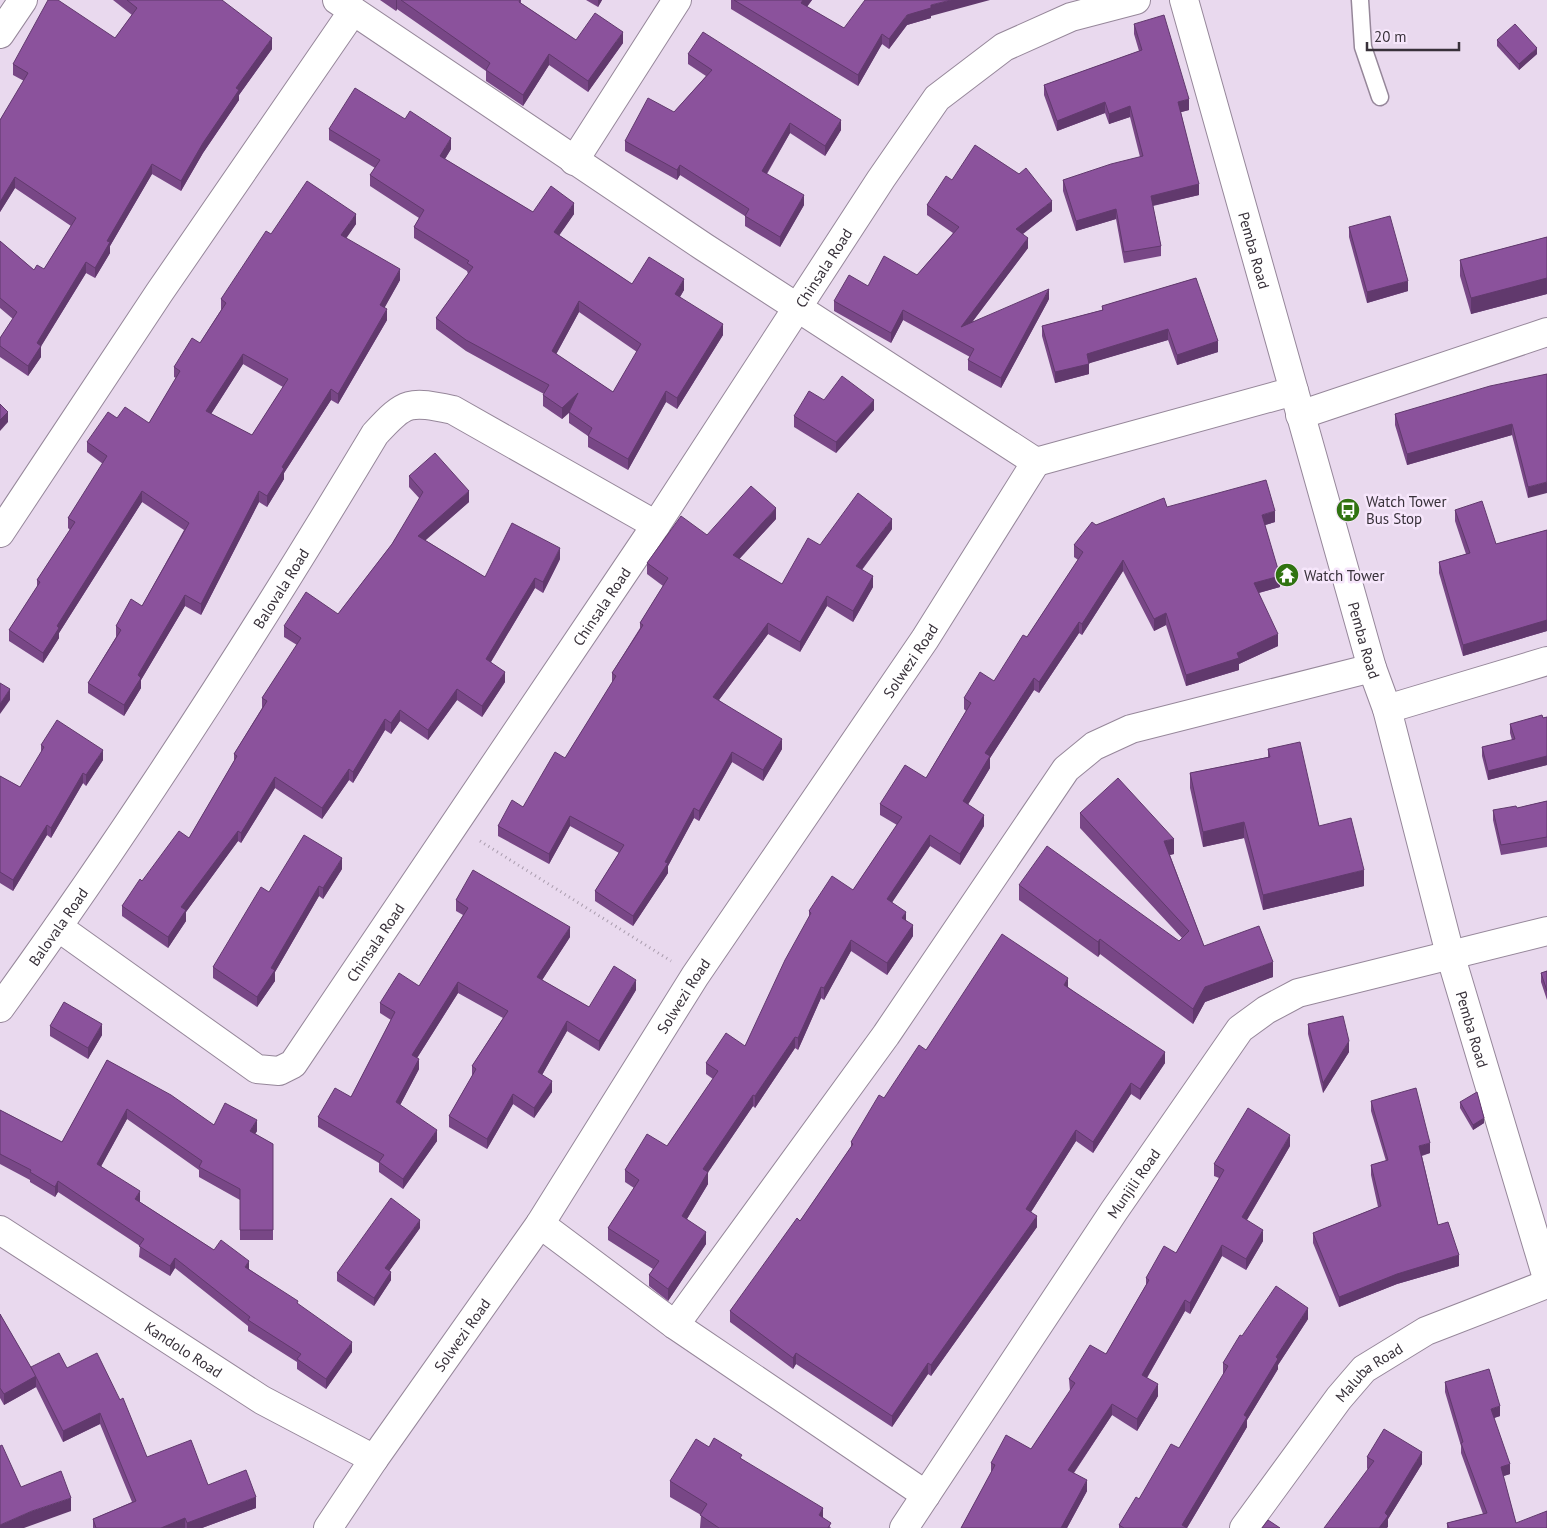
<svg xmlns="http://www.w3.org/2000/svg" width="1547" height="1528" font-family="'PT Sans',sans-serif">
  <rect width="100%" height="100%" fill="#e9d9ee"/>
  <g fill="none" stroke-linecap="round" stroke-linejoin="round">
    <!-- service casing -->
    <g stroke="#96879a" stroke-width="19">
      <path id="service" d="M1360 0 1363 47 1380 97"/>
    </g>
    <!-- minor casing -->
    <g stroke="#96879a" stroke-width="30">
      <g id="minor">
        <path d="M337 0 704 247 1036 462 1294 391"/>
        <path d="M0 34 23 0"/>
        <path d="M574 161 677 0"/>
        <path d="M1300 415 1547 332"/>
        <path d="M0 533 159 293 353 11"/>
        <path d="M1387 709 1547 661"/>
        <path id="s1" d="M58 927 257 1069 279 1071 293 1064 656 525 881 179 937 98 1004 47 1071 17 1136 0"/>
        <path id="s2" d="M0 1008C134 823 258 629 375 434 406 400 410 401 453 410L656 525"/>
        <path d="M540 1224 675 1325 926 1495"/>
        <path id="s3" d="M0 1230 262 1400 374 1459"/>
        <path d="M675 1325 886 1035 1066 769 1094 746 1131 729 1372 668"/>
        <path id="s4" d="M328 1528 374 1459 540 1224 695 976 925 639 1036 462"/>
        <path id="s5" d="M904 1528 1114 1211 1240 1029 1266 1010 1298 993 1547 931"/>
        <path id="s6" d="M1244 1528 1339 1398 1364 1369 1426 1331 1547 1284"/>
      </g>
    </g>
    <!-- tertiary casing -->
    <g stroke="#96879a" stroke-width="30">
      <g id="tertiary">
        <path id="s7" d="M1184 0 1372 668 1387 709 1450 954 1547 1278"/>
      </g>
    </g>
    <!-- path -->
    <path stroke="#a99cad" stroke-width="3" stroke-dasharray="1 4" stroke-linecap="butt" d="M480 841 671 961"/>
    <!-- service -->
    <use href="#service" stroke="#fff" stroke-width="16"/>
    <!-- minor -->
    <use href="#minor" stroke="#fff" stroke-width="28"/>
    <!-- tertiary -->
    <use href="#tertiary" stroke="#fff" stroke-width="28"/>
  </g>
  <!-- wall -->
  <g fill="#784786" fill-rule="evenodd">
    <path d="M113 0H222L272 49 239 95V100L203 153 181 191 152 174 110 246V253L95 278 86 273 41 346V357L28 376 0 357V338L13 319 0 308V241L34 270 44 269 71 226 15 188 0 212V120L24 81 13 75V64L115 38 132 15Z"/>
    <path d="M380 0H521V3L576 40 623 43 588 92 549 65 523 106 486 81V71L397 9 396 11Z"/>
    <path d="M586 0H602L598 7Z"/>
    <path d="M731 0H812L807 7 844 28 931 16V18L907 25 889 49 882 44 858 86 731 9Z"/>
    <path d="M1134 24 1189 110 1181 112 1199 195 1153 206 1161 246V256L1124 263 1116 219 1076 231 1063 191V180L1140 157 1130 117 1109 124 1105 113 1057 131 1044 95V85L1139 51 1134 34Z"/>
    <path d="M1497 40 1537 54 1519 70 1497 46Z"/>
    <path d="M688 54 841 130 825 156 790 133 767 174 804 205 780 247 745 226V216L680 175 677 180 625 151V141L674 112 706 76 688 64Z"/>
    <path d="M329 129 451 149 445 159 533 212 574 214 559 235 632 284 684 290 680 297 723 335 677 409 666 402 628 470 588 447V436L569 423V413L562 419 543 406V395L544 394 466 351 436 329V318L468 274 467 271 414 238V227L419 218 370 186V175L375 168 329 140ZM579 312 637 352 613 392 556 354Z"/>
    <path d="M952 180 1052 211 1023 234 1028 248 972 322 1049 299 1001 388 968 370V360L970 357 903 320 891 343 834 311V301L868 286 917 275 953 233 927 215V205Z"/>
    <path d="M356 224 346 238 400 280 384 308 387 320 338 404 331 400 284 473V479L267 507 259 502 201 615 185 606 141 680V688L124 716 88 693V683L116 637V626L142 606 184 530 142 502 59 633V638L43 663 9 641V630L37 587V580L70 530 68 528V518L103 464 87 452V442L117 418 149 423 176 378 174 377V367L200 343 221 310V299L271 234ZM243 364 283 387 252 435 211 414Z"/>
    <path d="M1349 227 1408 291 1367 303 1349 237Z"/>
    <path d="M1547 237V294L1471 314 1460 276V260Z"/>
    <path d="M1196 278 1218 352 1177 365 1168 340 1089 363V374L1055 383 1042 336V326L1102 310V306Z"/>
    <path d="M1547 374 1528 498 1512 435 1407 465 1395 425V414Z"/>
    <path d="M874 410 836 453 794 427V416Z"/>
    <path d="M409 476 469 502 425 540 485 577 560 559 543 593 535 588 491 662 505 682 482 717 457 700 428 740 400 721 391 734 385 730 353 783 349 780 322 819 275 788 241 843 238 841 186 912V921L168 948 122 916V906L142 881 189 838 234 761V754L262 708V698L297 645 284 637V626L338 614 392 544 420 499 409 487Z"/>
    <path d="M1167 507 1275 522 1265 525 1280 587 1259 593 1278 646 1239 664V670L1186 686 1166 625 1154 631 1123 571 1082 635 1079 633 1039 693 1034 690 990 758V768L968 804 984 826 960 865 930 846 892 902 906 920 913 936 887 975 851 951 824 1000 821 998 798 1050 795 1048 755 1108 753 1106 708 1172V1184L687 1219 706 1244 668 1301 649 1286V1275L653 1269 608 1240V1228L634 1188 625 1182V1170L667 1146 713 1079 706 1074V1063L745 1046 809 918V911L853 890 897 825 880 815V804L926 778 966 711 964 709V698L994 681 1027 637 1078 560 1074 557V545L1096 525Z"/>
    <path d="M1455 510 1496 544 1547 530V631L1463 656 1439 573V562L1466 554 1455 521Z"/>
    <path d="M776 519 739 559 782 584 820 545 892 529 862 570 873 587 853 622 827 606 800 652 768 634 719 700 782 749 763 781 732 762 699 821 694 818 668 866V873L633 926 595 901V891L619 853 570 826 549 864 498 836V826L523 807 565 758 612 683V673L640 628V623L663 586 647 574V563L707 535Z"/>
    <path d="M1547 717V765L1488 780 1482 756V747L1512 740 1510 733V724Z"/>
    <path d="M41 745 103 760 86 786 83 783 51 838 47 835 13 891 0 883V776L20 787 41 753Z"/>
    <path d="M1268 749 1319 826 1364 886 1263 910 1244 838 1203 847 1190 788V773L1268 757Z"/>
    <path d="M1547 801V847L1501 855 1493 820V810L1517 808Z"/>
    <path d="M1080 813 1174 854 1170 855 1204 946 1273 977 1205 1002 1193 1024 1100 954 1098 957 1019 900V885L1179 941 1182 938 1080 828Z"/>
    <path d="M342 869 323 899 319 896 275 972V981L257 1007 213 978V967L269 892Z"/>
    <path d="M456 900 570 937 542 980 589 1007 636 990 599 1051 567 1031 542 1075 552 1092 534 1118 513 1104 487 1149 449 1127V1116L472 1076V1066L503 1018 458 993 417 1058 419 1069 400 1105 437 1141 403 1189 379 1172V1163L318 1127V1117L351 1097 391 1020 380 1013V1003L419 986 463 915 456 911Z"/>
    <path d="M1547 971V1000L1541 982V973Z"/>
    <path d="M1068 987 1165 1063 1140 1100 1131 1094 1093 1153 1076 1141 1031 1212 1037 1227 931 1376 928 1374 892 1427 796 1364 793 1369 730 1322V1311L800 1221 851 1147V1142L884 1098 926 1050Z"/>
    <path d="M1308 1024 1349 1052 1323 1093 1308 1034Z"/>
    <path d="M50 1026 102 1035 88 1059 50 1036Z"/>
    <path d="M107 1060 214 1125 257 1131 255 1134 273 1144V1240H240V1200L199 1177V1170L127 1119 101 1166 140 1202 214 1250 249 1269 298 1304 352 1352 326 1389 297 1369V1362L248 1331V1326L175 1268 170 1276 139 1257 140 1246 58 1192 55 1197 30 1182V1180L0 1164V1110L62 1142Z"/>
    <path d="M1371 1101 1430 1153 1422 1156 1438 1225 1459 1266 1397 1284 1339 1307 1313 1243V1233L1378 1207 1371 1175V1165L1386 1161 1371 1111Z"/>
    <path d="M1460 1102 1484 1123 1473 1130 1460 1108Z"/>
    <path d="M1290 1146 1247 1220 1263 1241 1246 1270 1222 1256 1190 1314 1185 1311 1147 1378 1158 1396 1137 1431 1112 1415 1074 1473 1087 1491 1067 1528H961L991 1473V1463L1031 1449 1070 1391 1069 1379 1106 1354 1146 1285V1278L1176 1253 1219 1178 1214 1176V1164Z"/>
    <path d="M420 1228 389 1271 391 1280 374 1306 337 1281V1273Z"/>
    <path d="M0 1314 31 1368H67L147 1457 256 1508 202 1528H93V1519L132 1502 100 1424 63 1442 36 1387 4 1405 0 1398Z"/>
    <path d="M1308 1319 1278 1365V1369L1247 1420V1427L1187 1528H1119V1525L1179 1448 1224 1374 1223 1373V1363L1242 1336Z"/>
    <path d="M1445 1382 1500 1416 1494 1418 1510 1474 1503 1476 1516 1523 1547 1528H1447V1523L1483 1514 1461 1453V1446L1445 1392Z"/>
    <path d="M709 1447 742 1459 823 1518 831 1528H700L701 1515 670 1497V1481Z"/>
    <path d="M1367 1457 1422 1464 1388 1519V1527L1367 1468Z"/>
  </g>
  <!-- shaded-wall -->
  <g fill="#61396d">
    <path d="M396 0H397V9L396 11Z"/>
    <path d="M598 0H602L598 7Z"/>
    <path d="M803 0H812L801 14V3Z"/>
    <path d="M951 0H990L931 16V18L907 25 889 49V39L907 15 931 5Z"/>
    <path d="M623 32V43L588 92V81Z"/>
    <path d="M882 34V44L858 86V75Z"/>
    <path d="M272 38V49L239 95V100L203 153 181 191V181L203 143 236 88Z"/>
    <path d="M1537 48V54L1519 70V64Z"/>
    <path d="M549 54V65L523 106V95Z"/>
    <path d="M1189 99V110L1178 113V102Z"/>
    <path d="M1105 102V113L1057 131V121Z"/>
    <path d="M1130 106V117L1109 124V114Z"/>
    <path d="M841 120V130L825 156V146Z"/>
    <path d="M790 123V133L762 181V171Z"/>
    <path d="M451 138V149L440 167V156Z"/>
    <path d="M152 164V174L110 246V253L95 278V268L107 241Z"/>
    <path d="M680 165V175L677 180V170Z"/>
    <path d="M15 177V188L0 212V202Z"/>
    <path d="M1199 184V195L1151 206V196Z"/>
    <path d="M804 195V205L780 247V237Z"/>
    <path d="M1052 201V211L1016 239V229Z"/>
    <path d="M574 203V214L554 243V232Z"/>
    <path d="M1116 209V219L1076 231V221Z"/>
    <path d="M356 214V224L341 246V235Z"/>
    <path d="M1028 238V248L961 337V327Z"/>
    <path d="M86 262V273L37 353V343Z"/>
    <path d="M400 269V280L380 316V305Z"/>
    <path d="M1547 278V294L1471 314V298Z"/>
    <path d="M684 279V290L675 305V294Z"/>
    <path d="M1408 281V291L1367 303V292Z"/>
    <path d="M1049 289V299L1001 388V378Z"/>
    <path d="M579 301V312L552 362V351Z"/>
    <path d="M387 309V320L338 404V394Z"/>
    <path d="M903 310V320L891 343V333Z"/>
    <path d="M723 324V335L677 409V398Z"/>
    <path d="M1168 329V340L1087 364V354Z"/>
    <path d="M1218 341V352L1177 365V355Z"/>
    <path d="M41 346V357L28 376V366Z"/>
    <path d="M243 354V364L206 422V411Z"/>
    <path d="M1089 364V374L1055 383V372Z"/>
    <path d="M331 389V400L284 473V479L267 507V496L282 467Z"/>
    <path d="M666 391V402L628 470V459Z"/>
    <path d="M578 393V404L562 419V408Z"/>
    <path d="M874 400V410L836 453V442Z"/>
    <path d="M8 412V422L0 431V420Z"/>
    <path d="M1512 424V435L1407 465V454Z"/>
    <path d="M1547 482V493L1528 498V487Z"/>
    <path d="M142 491V502L59 633V638L43 663V653L57 626Z"/>
    <path d="M259 491V502L201 615V604Z"/>
    <path d="M469 491V502L418 547V536Z"/>
    <path d="M776 508V519L733 566V555Z"/>
    <path d="M1275 511V522L1262 526V515Z"/>
    <path d="M892 519V529L856 577V566Z"/>
    <path d="M560 548V559L543 593V582Z"/>
    <path d="M1123 560V571L1082 635V624Z"/>
    <path d="M873 576V587L853 622V611Z"/>
    <path d="M1280 576V587L1254 594V583Z"/>
    <path d="M535 578V588L486 670V659Z"/>
    <path d="M185 595V606L141 680V688L124 716V705L138 675Z"/>
    <path d="M827 596V606L800 652V642Z"/>
    <path d="M1166 613V625L1154 631V619Z"/>
    <path d="M1547 620V631L1463 656V645Z"/>
    <path d="M1079 622V633L1039 693V682Z"/>
    <path d="M768 623V634L713 708V697Z"/>
    <path d="M1278 634V646L1239 664V670L1186 686V675L1237 653Z"/>
    <path d="M505 672V682L482 717V706Z"/>
    <path d="M1034 678V690L990 758V768L963 813V801L985 753Z"/>
    <path d="M10 689V700L0 714V704Z"/>
    <path d="M457 689V700L428 740V730Z"/>
    <path d="M400 710V721L391 734V723Z"/>
    <path d="M385 719V730L353 783V772Z"/>
    <path d="M782 739V749L763 781V770Z"/>
    <path d="M103 750V760L86 786V775Z"/>
    <path d="M732 752V762L699 821V811Z"/>
    <path d="M1547 756V765L1488 780V771Z"/>
    <path d="M349 769V780L322 819V808Z"/>
    <path d="M83 773V783L51 838V828Z"/>
    <path d="M275 777V788L241 843V833Z"/>
    <path d="M694 808V818L668 866V873L633 926V916L665 862Z"/>
    <path d="M984 815V826L960 865V854Z"/>
    <path d="M570 816V826L549 864V854Z"/>
    <path d="M1244 822V838L1203 847V832Z"/>
    <path d="M47 825V835L13 891V880Z"/>
    <path d="M238 831V841L186 912V921L168 948V937L181 907Z"/>
    <path d="M930 835V846L887 910V899Z"/>
    <path d="M1174 839V854L1164 856V841Z"/>
    <path d="M342 858V869L323 899V888Z"/>
    <path d="M1364 870V886L1263 910V895Z"/>
    <path d="M319 886V896L275 972V981L257 1007V997L271 968Z"/>
    <path d="M906 912V923L902 918Z"/>
    <path d="M913 925V936L887 975V963Z"/>
    <path d="M570 927V937L537 988V977Z"/>
    <path d="M1100 939V954L1098 957V942Z"/>
    <path d="M851 940V951L824 1000V988Z"/>
    <path d="M1273 962V977L1205 1002 1193 1024V1009L1205 987Z"/>
    <path d="M1068 978V989L1064 985Z"/>
    <path d="M636 980V990L599 1051V1041Z"/>
    <path d="M458 982V993L412 1066V1055Z"/>
    <path d="M821 987V998L798 1050V1038Z"/>
    <path d="M567 1021V1031L538 1082V1072Z"/>
    <path d="M102 1024V1035L88 1059V1048Z"/>
    <path d="M795 1037V1048L755 1108V1096Z"/>
    <path d="M1349 1041V1052L1323 1093V1083Z"/>
    <path d="M1165 1052V1063L1140 1100V1089Z"/>
    <path d="M419 1059V1069L396 1113V1102Z"/>
    <path d="M552 1081V1092L534 1118V1108Z"/>
    <path d="M1131 1083V1094L1093 1153V1142Z"/>
    <path d="M513 1094V1104L487 1149V1139Z"/>
    <path d="M753 1095V1106L703 1180V1169Z"/>
    <path d="M127 1109V1119L97 1174V1164Z"/>
    <path d="M1484 1118V1123L1473 1130V1125Z"/>
    <path d="M257 1120V1131L250 1142V1131Z"/>
    <path d="M437 1130V1141L403 1189V1179Z"/>
    <path d="M1076 1130V1141L1026 1220V1209Z"/>
    <path d="M1290 1135V1146L1242 1228V1217Z"/>
    <path d="M1430 1143V1153L1419 1156V1146Z"/>
    <path d="M708 1172V1184L682 1227V1216Z"/>
    <path d="M58 1181V1192L55 1197V1187Z"/>
    <path d="M140 1191V1202L135 1210V1199Z"/>
    <path d="M1037 1216V1227L931 1376V1365Z"/>
    <path d="M420 1220V1228L385 1277V1268Z"/>
    <path d="M1263 1230V1241L1246 1270V1259Z"/>
    <path d="M706 1232V1244L668 1301V1289Z"/>
    <path d="M1222 1245V1256L1190 1314V1303Z"/>
    <path d="M1459 1255V1266L1397 1284 1339 1307V1297L1397 1274Z"/>
    <path d="M175 1258V1268L170 1276V1266Z"/>
    <path d="M249 1261V1272L245 1267Z"/>
    <path d="M391 1272V1280L374 1306V1298Z"/>
    <path d="M1185 1300V1311L1142 1386V1375Z"/>
    <path d="M1308 1308V1319L1278 1365V1369L1247 1420V1427L1187 1528 1182 1525 1276 1357Z"/>
    <path d="M352 1342V1352L326 1389V1379Z"/>
    <path d="M796 1353V1364L793 1369V1358Z"/>
    <path d="M928 1363V1374L892 1427V1416Z"/>
    <path d="M36 1376V1387L4 1405V1394Z"/>
    <path d="M1158 1384V1396L1137 1431V1419Z"/>
    <path d="M1112 1404V1415L1068 1481V1470Z"/>
    <path d="M1500 1406V1416L1491 1419V1409Z"/>
    <path d="M100 1413V1424L63 1442V1431Z"/>
    <path d="M1422 1452V1464L1388 1519V1527L1387 1528H1379L1385 1513Z"/>
    <path d="M1510 1464V1474L1501 1477V1467Z"/>
    <path d="M1087 1480V1491L1067 1528H1061Z"/>
    <path d="M256 1497V1508L202 1528H187V1523Z"/>
    <path d="M71 1498V1511L24 1528H0V1525L32 1511Z"/>
    <path d="M823 1508V1524L819 1515Z"/>
    <path d="M185 1518V1528H161Z"/>
  </g>
  <!-- building -->
  <g fill="#8b529c" stroke="#61396d" fill-rule="evenodd">
    <path d="M48 0H58L115 38 137 8 127 0H222L272 38 236 88 239 90 203 143 181 181 152 164 107 241 110 242 95 268 86 262 37 343 41 346 28 366 0 346V338L17 312 0 298V241L34 270 37 265 44 269 76 218 15 177 0 202V120L28 73 13 64Z"/>
    <path d="M401 0H520L519 2 576 40 595 13 623 32 588 81 549 54 523 95 486 70 490 63Z"/>
    <path d="M734 0H803L801 3 844 28 865 0H951L931 5V8L907 15 889 39 882 34 858 75Z"/>
    <path d="M1164 15 1189 99 1178 102 1199 184 1151 196 1161 246 1124 252 1116 209 1076 221 1063 180 1111 164 1143 156 1130 106 1109 114 1105 102 1057 121 1044 85 1142 50 1134 24Z"/>
    <path d="M1515 24 1537 48 1519 64 1497 40Z"/>
    <path d="M703 32 841 120 825 146 790 123 762 171 804 195 780 237 745 216 749 209 680 165 677 170 625 141 648 98 674 112 712 70 688 54Z"/>
    <path d="M355 88 405 119 410 111 451 138 440 156 533 212 551 186 574 203 554 232 632 284 649 257 684 279 675 294 723 324 677 398 666 391 628 459 588 436 592 428 569 412 578 393 562 408 543 395 549 385 466 340 436 318 473 267 467 263 469 261 414 227 424 210 370 175 380 160 329 129ZM579 301 641 344 613 392 552 351Z"/>
    <path d="M975 145 1019 174 1026 168 1052 201 1016 229 1028 238 961 327 1049 289 1001 378 968 360 974 349 903 310 891 333 834 301 849 275 868 286 884 256 917 275 959 227 927 205 946 176 952 180Z"/>
    <path d="M307 181 356 214 341 235 400 269 380 305 387 309 338 394 331 389 282 467 284 469 267 496 259 491 201 604 185 595 138 675 141 678 124 705 88 683 121 630 116 626 131 599 142 606 189 523 142 491 57 626 59 628 43 653 9 630 40 582 37 580 75 522 68 518 107 456 87 442 108 412 117 418 125 407 149 423 180 371 174 367 192 338 200 343 226 303 221 299 266 231 271 234ZM243 354 288 379 252 435 206 411Z"/>
    <path d="M1390 216 1408 281 1367 292 1349 227Z"/>
    <path d="M1547 237V278L1471 298 1460 260Z"/>
    <path d="M1196 278 1218 341 1177 355 1168 329 1087 354 1089 364 1055 372 1042 326 1103 310 1102 306Z"/>
    <path d="M1547 374V482L1528 487 1512 424 1407 454 1395 414 1490 386Z"/>
    <path d="M842 376 874 400 836 442 794 416 809 391 824 400Z"/>
    <path d="M0 404 8 412 0 420Z"/>
    <path d="M435 453 469 491 418 536 485 577 512 523 560 548 543 582 535 578 486 659 505 672 482 706 457 689 428 730 400 710 391 723 385 719 353 772 349 769 322 808 275 777 241 833 238 831 181 907 186 910 168 937 122 906 140 879 142 881 179 831 189 838 237 756 234 754 267 701 262 698 301 638 284 626 306 592 338 614 392 544 423 492 409 476Z"/>
    <path d="M1266 480 1275 511 1262 515 1280 576 1254 583 1278 634 1237 653 1239 658 1186 675 1166 613 1154 619 1123 560 1082 624 1079 622 1039 682 1034 678 985 753 990 756 963 801 984 815 960 854 930 835 887 899 906 912 902 918 913 925 887 963 851 940 824 988 821 987 798 1038 795 1037 755 1096 753 1095 703 1169 708 1172 682 1216 706 1232 668 1289 649 1275 659 1261 608 1228 639 1180 625 1170 647 1134 667 1146 718 1071 706 1063 726 1033 745 1046 785 960 811 913 809 911 832 876 853 890 902 817 880 804 905 765 926 778 971 703 964 698 980 672 994 681 1023 635 1027 637 1083 552 1074 545 1092 522 1096 525 1164 498 1167 507Z"/>
    <path d="M751 486 776 508 733 555 782 584 808 538 820 545 858 493 892 519 856 566 873 576 853 611 827 596 800 642 768 623 713 697 782 739 763 770 732 752 699 811 694 808 665 862 668 863 633 916 595 891 624 845 570 816 549 854 498 826 512 800 523 807 555 752 565 758 616 676 612 673 643 625 640 623 668 578 647 563 681 516 707 535Z"/>
    <path d="M1482 501 1496 544 1547 530V620L1463 645 1439 562 1470 553 1455 510Z"/>
    <path d="M0 683 10 689 0 704Z"/>
    <path d="M1542 715 1543 718 1547 717V756L1488 771 1482 747 1515 739 1510 724Z"/>
    <path d="M57 720 103 750 86 775 83 773 51 828 47 825 13 880 0 872V776L20 787 44 747 41 745Z"/>
    <path d="M1300 742 1319 826 1351 818 1364 870 1263 895 1244 822 1203 832 1190 773 1270 757 1268 749Z"/>
    <path d="M1118 778 1174 839 1164 841 1204 946 1259 926 1273 962 1205 987 1193 1009 1100 939 1098 942 1019 885 1047 846 1179 941 1189 931 1080 813Z"/>
    <path d="M1547 801V837L1501 845 1493 810 1516 806 1517 808Z"/>
    <path d="M304 835 342 858 323 888 319 886 271 968 275 970 257 997 213 967 261 887 269 892Z"/>
    <path d="M473 870 570 927 537 977 589 1007 614 966 636 980 599 1041 567 1021 538 1072 552 1081 534 1108 513 1094 487 1139 449 1116 476 1069 472 1066 508 1011 458 982 412 1055 419 1059 396 1102 437 1130 403 1179 379 1162 384 1155 318 1117 335 1088 351 1097 395 1012 380 1003 399 973 419 986 468 908 456 900Z"/>
    <path d="M1002 934 1068 978 1064 985 1165 1052 1140 1089 1131 1083 1093 1142 1076 1130 1026 1209 1037 1216 931 1365 928 1363 892 1416 796 1353 793 1358 730 1311 797 1218 800 1221 853 1144 851 1142 879 1095 884 1098 919 1045 926 1050Z"/>
    <path d="M1547 971V991L1541 973Z"/>
    <path d="M64 1002 102 1024 88 1048 50 1026Z"/>
    <path d="M1343 1016 1349 1041 1323 1083 1308 1024Z"/>
    <path d="M107 1060 171 1095 214 1125 225 1103 257 1120 250 1131 273 1144V1230H240V1189L199 1167 202 1161 127 1109 97 1164 140 1191 135 1199 214 1250 221 1240 249 1261 245 1267 298 1301 297 1303 352 1342 326 1379 297 1359 301 1354 248 1320 250 1317 175 1258 170 1266 139 1246 144 1239 58 1181 55 1187 30 1172 31 1170 0 1154V1110L62 1142Z"/>
    <path d="M1416 1088 1430 1143 1419 1146 1438 1225 1448 1222 1459 1255 1397 1274 1339 1297 1313 1233 1381 1206 1371 1165 1388 1160 1371 1101Z"/>
    <path d="M1477 1092 1484 1118 1473 1125 1460 1102Z"/>
    <path d="M1248 1108 1290 1135 1242 1217 1263 1230 1246 1259 1222 1245 1190 1303 1185 1300 1142 1375 1158 1384 1137 1419 1112 1404 1068 1470 1087 1480 1061 1528H961L995 1465 991 1463 1006 1435 1031 1449 1075 1383 1069 1379 1090 1345 1106 1354 1149 1280 1146 1278 1164 1246 1176 1253 1224 1170 1214 1164Z"/>
    <path d="M391 1198 420 1220 385 1268 391 1272 374 1298 337 1273Z"/>
    <path d="M1276 1286 1308 1308 1276 1357 1278 1359 1244 1415 1247 1417 1182 1525 1187 1528H1124L1119 1525 1136 1497 1139 1499 1171 1444 1179 1448 1228 1366 1223 1363 1240 1335 1242 1336Z"/>
    <path d="M0 1314 36 1376 4 1394 0 1388Z"/>
    <path d="M59 1353 67 1368 97 1353 120 1400 123 1398 147 1457 191 1440 208 1485 246 1470 256 1497 187 1523 185 1518 161 1528H96L93 1519 136 1501 100 1413 63 1431 31 1367Z"/>
    <path d="M1489 1369 1500 1406 1491 1409 1510 1464 1501 1467 1516 1523 1547 1511V1528H1449L1447 1523 1487 1513 1461 1443 1463 1442 1445 1382Z"/>
    <path d="M1384 1429 1422 1452 1385 1513 1388 1516 1379 1528H1324L1374 1461 1367 1457Z"/>
    <path d="M714 1438 742 1455 740 1458 823 1508 819 1515 831 1523 828 1528H719L700 1515 707 1504 670 1481 696 1439 709 1447Z"/>
    <path d="M2 1445 21 1487 61 1471 71 1498 32 1511 0 1525V1446Z"/>
    <path d="M1268 1520 1280 1528H1262Z"/>
  </g>
  <!-- icons -->
  <defs>
    <g id="bus-disc" transform="scale(1.25)"><circle r="9.5" fill="#307311" stroke="#f6e6fb"/><path d="M-5-6H5V4H4V6H2V4H-2V6H-4V4H-5ZM-3.5-4V0h7V-4ZM-3.5 1.2v1.5H-2V1.2ZM2 1.2v1.5H3.5V1.2Z" fill="#fff"/></g>
    <g id="temple-disc" transform="scale(1.25)"><circle r="9.5" fill="#307311" stroke="#f6e6fb"/><path d="M0-6L5-2H3V0L6.5 2.5H4V6H1.5V3h-3V6H-4V2.5H-6.5L-3 0V-2H-5Z" fill="#fff"/></g>
  </defs>
  <g fill-rule="evenodd">
    <use href="#bus-disc" x="1348" y="510"/>
    <use href="#temple-disc" x="1287" y="575"/>
  </g>
  <g text-anchor="middle" dominant-baseline="central" stroke-width="5" stroke-linejoin="round" paint-order="stroke">
    <!-- street labels -->
    <g font-size="15" fill="#38313a" stroke="#f6e6fb">
      <text stroke="none"><textPath href="#s7" startOffset="260">Pemba Road</textPath></text>
      <text stroke="none"><textPath href="#s1" startOffset="1239">Chinsala Road</textPath></text>
      <text stroke="none"><textPath href="#s2" startOffset="505">Balovala Road</textPath></text>
      <text stroke="none"><textPath href="#s1" startOffset="834">Chinsala Road</textPath></text>
      <text stroke="none"><textPath href="#s7" startOffset="665">Pemba Road</textPath></text>
      <text stroke="none"><textPath href="#s4" startOffset="1045">Solwezi Road</textPath></text>
      <text stroke="none"><textPath href="#s2" startOffset="100">Balovala Road</textPath></text>
      <text stroke="none"><textPath href="#s1" startOffset="429">Chinsala Road</textPath></text>
      <text stroke="none"><textPath href="#s4" startOffset="640">Solwezi Road</textPath></text>
      <text stroke="none"><textPath href="#s7" startOffset="1069">Pemba Road</textPath></text>
      <text stroke="none"><textPath href="#s5" startOffset="414">Munjili Road</textPath></text>
      <text stroke="none"><textPath href="#s4" startOffset="235">Solwezi Road</textPath></text>
      <text stroke="none"><textPath href="#s3" startOffset="219">Kandolo Road</textPath></text>
      <text stroke="none"><textPath href="#s6" startOffset="201">Maluba Road</textPath></text>
    </g>
    <!-- poi labels -->
    <g font-size="15" fill="#38313a" stroke="#f6e6fb" text-anchor="start">
      <text x="1366" y="501">Watch Tower<tspan x="1366" dy="17">Bus Stop</tspan></text>
      <text x="1304" y="575">Watch Tower</text>
    </g>
  </g>
  <!-- scale -->
  <path d="M1367 42v8h92v-8" fill="none" stroke="#38313a" stroke-width="2.5"/>
  <text x="1374" y="42" font-size="15" fill="#38313a" stroke="#f6e6fb" stroke-width="4" paint-order="stroke">20 m</text>
</svg>
